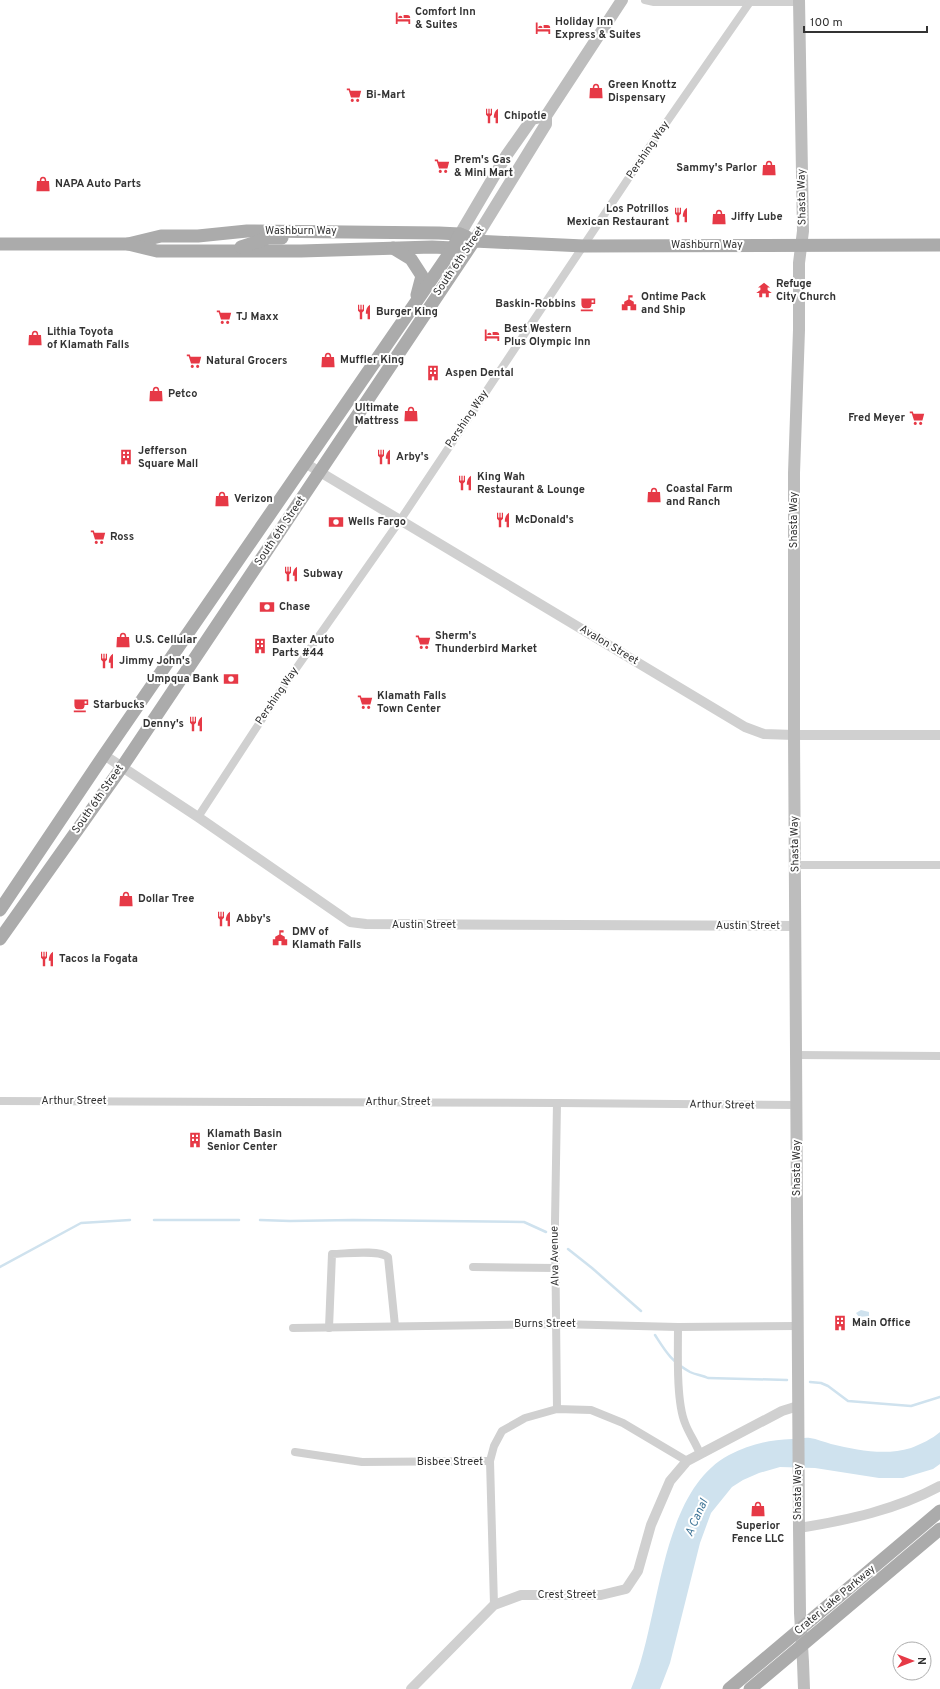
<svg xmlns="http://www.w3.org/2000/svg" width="940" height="1689" font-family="Overpass,sans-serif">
  <rect width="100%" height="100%" fill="#fff"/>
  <!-- water -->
  <g fill="#cfe2ee">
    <path d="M861 1310 869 1312V1316L859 1317 856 1313Z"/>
    <path d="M940 1432V1464L933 1469 903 1478H879L815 1468 780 1467 759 1473 743 1480 732 1487 711 1513 700 1543 670 1663 660 1689H631C661 1621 658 1493 729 1455 750 1444 768 1440 792 1439 798 1439 805 1437 810 1438 817 1439 824 1442 831 1444 858 1450 884 1456 911 1448 921 1444 932 1439 940 1432Z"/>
  </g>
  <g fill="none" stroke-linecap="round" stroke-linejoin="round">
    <!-- stream -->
    <g stroke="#cfe2ee" stroke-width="2.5">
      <path d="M154 1220H239"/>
      <path d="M260 1220 290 1221 353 1220 524 1222 546 1232"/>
      <path d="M568 1249 592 1268 641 1311"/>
      <path d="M0 1267 81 1223 130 1220"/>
      <path d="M655 1335C666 1352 671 1361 690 1372 696 1375 702 1375 708 1378L787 1380"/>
      <path d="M810 1382 821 1383 828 1386 848 1401 911 1406 940 1397"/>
    </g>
    <!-- minor -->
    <g stroke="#d0d0d0" stroke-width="8">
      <path d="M645 0 654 2H799"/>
      <path d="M198 817 281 690 401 519 648 149 750 2"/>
      <path d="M795 865H940"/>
      <path d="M796 1055 940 1056"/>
      <path d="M0 1101 557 1103 796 1105"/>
      <path d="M557 1103 555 1222 557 1409"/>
      <path d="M473 1267 556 1268"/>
      <path d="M678 1327C678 1352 676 1401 685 1423 689 1434 696 1443 700 1454"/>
      <path d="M293 1328 557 1324 678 1327 797 1326"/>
      <path d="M329 1328 332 1254C345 1254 378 1249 388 1257L395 1326"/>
      <path d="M295 1452 362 1462 490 1461"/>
      <path d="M494 1605 490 1461 494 1446 502 1431 525 1418 557 1409 591 1410 623 1423 687 1461"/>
    </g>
    <!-- tertiary -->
    <g stroke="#d0d0d0" stroke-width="10">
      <path d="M305 463 745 727 764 734 794 735H940"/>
      <path d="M104 755 198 817 350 922 366 924 795 926"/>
      <path d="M799 1528C848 1520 896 1510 940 1486"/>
      <path d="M411 1689 494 1605 521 1595H601L626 1589 638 1571 651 1525 670 1481 687 1461 782 1411 798 1406"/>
    </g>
    <!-- secondary -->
    <g stroke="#bdbdbd" stroke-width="12">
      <path d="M799 0 803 231 799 263V330L794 473V735L799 1528 800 1613 803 1662 804 1689"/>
      <path d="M460 234 506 156 532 119 546 116"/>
      <path d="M474 241 546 124V116L622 0"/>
    </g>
    <!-- primary -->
    <g stroke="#ababab" stroke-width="13">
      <path d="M0 244H128L161 236H198L247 231 439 233 460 234 467 237"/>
      <path d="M128 244 157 251H301L432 247 453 248 474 241 584 246 940 245"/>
      <path d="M241 247 268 238H282"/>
      <path d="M393 248 411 259 422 276 417 295"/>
      <path d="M0 910 104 755 414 305 453 248 460 234"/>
      <path d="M0 939 122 767 474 241"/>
      <path d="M729 1689 940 1511"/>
      <path d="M750 1689 940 1529"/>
    </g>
  </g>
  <!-- icons -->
  <defs>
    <g id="hotel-bare" transform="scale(1.2)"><path d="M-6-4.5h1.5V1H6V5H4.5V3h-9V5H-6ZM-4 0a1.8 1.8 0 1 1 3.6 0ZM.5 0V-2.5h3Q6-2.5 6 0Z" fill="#e63946" stroke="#fff" stroke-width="2.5" paint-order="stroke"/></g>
    <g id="shop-bare" transform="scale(1.2)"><path d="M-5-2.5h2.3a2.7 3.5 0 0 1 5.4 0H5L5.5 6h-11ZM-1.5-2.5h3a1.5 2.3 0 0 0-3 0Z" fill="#e63946" stroke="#fff" stroke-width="2.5" paint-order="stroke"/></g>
    <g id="supermarket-bare" transform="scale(1.2)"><path d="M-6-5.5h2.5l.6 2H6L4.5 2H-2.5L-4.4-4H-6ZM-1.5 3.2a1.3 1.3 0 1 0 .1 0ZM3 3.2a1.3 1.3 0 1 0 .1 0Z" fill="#e63946" stroke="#fff" stroke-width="2.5" paint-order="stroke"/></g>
    <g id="restaurant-bare" transform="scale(1.2)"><path d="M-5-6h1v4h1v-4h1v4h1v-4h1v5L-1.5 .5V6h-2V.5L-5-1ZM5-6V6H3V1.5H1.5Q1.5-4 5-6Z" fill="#e63946" stroke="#fff" stroke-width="2.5" paint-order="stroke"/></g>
    <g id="temple-bare" transform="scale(1.2)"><path d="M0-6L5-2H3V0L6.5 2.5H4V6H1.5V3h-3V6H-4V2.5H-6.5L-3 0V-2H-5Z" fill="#e63946" stroke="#fff" stroke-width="2.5" paint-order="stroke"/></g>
    <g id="civic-bare" transform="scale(1.2)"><path d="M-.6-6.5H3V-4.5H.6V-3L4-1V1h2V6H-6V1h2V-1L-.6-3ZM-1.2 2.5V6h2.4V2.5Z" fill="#e63946" stroke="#fff" stroke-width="2.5" paint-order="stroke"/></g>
    <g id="cafe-bare" transform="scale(1.2)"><path d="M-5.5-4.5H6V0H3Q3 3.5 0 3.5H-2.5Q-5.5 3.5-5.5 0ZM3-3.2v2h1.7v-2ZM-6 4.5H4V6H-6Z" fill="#e63946" stroke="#fff" stroke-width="2.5" paint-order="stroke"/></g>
    <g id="building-bare" transform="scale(1.2)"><path d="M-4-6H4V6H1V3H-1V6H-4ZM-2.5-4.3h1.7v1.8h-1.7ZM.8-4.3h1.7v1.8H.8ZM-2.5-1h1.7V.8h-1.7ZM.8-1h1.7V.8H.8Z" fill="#e63946" stroke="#fff" stroke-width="2.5" paint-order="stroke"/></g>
    <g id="bank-bare" transform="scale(1.2)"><path d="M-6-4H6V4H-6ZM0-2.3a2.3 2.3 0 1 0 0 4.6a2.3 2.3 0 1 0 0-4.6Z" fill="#e63946" stroke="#fff" stroke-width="2.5" paint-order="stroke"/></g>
  </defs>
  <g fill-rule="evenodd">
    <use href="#hotel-bare" x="403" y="18"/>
    <use href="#hotel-bare" x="543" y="28"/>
    <use href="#shop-bare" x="596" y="91"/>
    <use href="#supermarket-bare" x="354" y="95"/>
    <use href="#restaurant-bare" x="492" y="116"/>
    <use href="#supermarket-bare" x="442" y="166"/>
    <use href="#shop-bare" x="769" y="168"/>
    <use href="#shop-bare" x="43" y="184"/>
    <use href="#restaurant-bare" x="681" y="215"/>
    <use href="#shop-bare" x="719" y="217"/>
    <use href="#temple-bare" x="764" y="290"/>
    <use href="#civic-bare" x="629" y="303"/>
    <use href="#cafe-bare" x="588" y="304"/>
    <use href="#restaurant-bare" x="364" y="312"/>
    <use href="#supermarket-bare" x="224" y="317"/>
    <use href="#hotel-bare" x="492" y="335"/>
    <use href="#shop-bare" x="35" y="338"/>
    <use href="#shop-bare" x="328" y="360"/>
    <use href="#supermarket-bare" x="194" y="361"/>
    <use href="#building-bare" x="433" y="373"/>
    <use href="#shop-bare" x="156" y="394"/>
    <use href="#shop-bare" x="411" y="414"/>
    <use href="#supermarket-bare" x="917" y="418"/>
    <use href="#building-bare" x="126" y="457"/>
    <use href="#restaurant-bare" x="384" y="457"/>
    <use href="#restaurant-bare" x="465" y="483"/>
    <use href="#shop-bare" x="654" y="495"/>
    <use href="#shop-bare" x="222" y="499"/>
    <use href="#restaurant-bare" x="503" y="520"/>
    <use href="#bank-bare" x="336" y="522"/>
    <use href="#supermarket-bare" x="98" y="537"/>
    <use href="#restaurant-bare" x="291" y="574"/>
    <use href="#bank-bare" x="267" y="607"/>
    <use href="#shop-bare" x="123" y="640"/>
    <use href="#supermarket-bare" x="423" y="642"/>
    <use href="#building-bare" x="260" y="646"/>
    <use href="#restaurant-bare" x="107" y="661"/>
    <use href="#bank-bare" x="231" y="679"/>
    <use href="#supermarket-bare" x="365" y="702"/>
    <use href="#cafe-bare" x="81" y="705"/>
    <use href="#restaurant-bare" x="196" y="724"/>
    <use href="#shop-bare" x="126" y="899"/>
    <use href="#restaurant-bare" x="224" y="919"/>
    <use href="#civic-bare" x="280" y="938"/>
    <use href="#restaurant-bare" x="47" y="959"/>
    <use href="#building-bare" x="195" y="1140"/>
    <use href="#building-bare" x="840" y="1323"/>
    <use href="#shop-bare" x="758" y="1509"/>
  </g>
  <g text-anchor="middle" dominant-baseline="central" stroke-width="4" stroke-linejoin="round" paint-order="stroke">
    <!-- poi labels -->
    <g font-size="11" font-weight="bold" fill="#333" stroke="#fff" text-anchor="start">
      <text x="415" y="12">Comfort Inn<tspan x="415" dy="13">&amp; Suites</tspan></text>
      <text x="555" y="22">Holiday Inn<tspan x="555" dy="13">Express &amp; Suites</tspan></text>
      <text x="608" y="85">Green Knottz<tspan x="608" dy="13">Dispensary</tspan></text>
      <text x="366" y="95">Bi-Mart</text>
      <text x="504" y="116">Chipotle</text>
      <text x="454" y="160">Prem's Gas<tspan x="454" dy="13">&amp; Mini Mart</tspan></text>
      <text x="757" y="168" text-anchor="end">Sammy's Parlor</text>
      <text x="55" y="184">NAPA Auto Parts</text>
      <text x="669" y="209" text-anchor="end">Los Potrillos<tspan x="669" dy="13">Mexican Restaurant</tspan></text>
      <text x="731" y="217">Jiffy Lube</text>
      <text x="776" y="284">Refuge<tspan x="776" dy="13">City Church</tspan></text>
      <text x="641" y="297">Ontime Pack<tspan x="641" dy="13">and Ship</tspan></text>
      <text x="576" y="304" text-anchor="end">Baskin-Robbins</text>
      <text x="376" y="312">Burger King</text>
      <text x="236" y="317">TJ Maxx</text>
      <text x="504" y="329">Best Western<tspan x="504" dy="13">Plus Olympic Inn</tspan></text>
      <text x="47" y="332">Lithia Toyota<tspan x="47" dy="13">of Klamath Falls</tspan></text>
      <text x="340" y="360">Muffler King</text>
      <text x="206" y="361">Natural Grocers</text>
      <text x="445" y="373">Aspen Dental</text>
      <text x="168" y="394">Petco</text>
      <text x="399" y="408" text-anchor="end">Ultimate<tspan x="399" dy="13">Mattress</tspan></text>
      <text x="905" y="418" text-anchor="end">Fred Meyer</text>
      <text x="138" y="451">Jefferson<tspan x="138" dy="13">Square Mall</tspan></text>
      <text x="396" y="457">Arby's</text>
      <text x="477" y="477">King Wah<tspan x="477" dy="13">Restaurant &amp; Lounge</tspan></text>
      <text x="666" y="489">Coastal Farm<tspan x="666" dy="13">and Ranch</tspan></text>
      <text x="234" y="499">Verizon</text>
      <text x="515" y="520">McDonald's</text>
      <text x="348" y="522">Wells Fargo</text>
      <text x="110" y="537">Ross</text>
      <text x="303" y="574">Subway</text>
      <text x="279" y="607">Chase</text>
      <text x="435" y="636">Sherm's<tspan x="435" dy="13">Thunderbird Market</tspan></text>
      <text x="135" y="640">U.S. Cellular</text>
      <text x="272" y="640">Baxter Auto<tspan x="272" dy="13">Parts #44</tspan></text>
      <text x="119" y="661">Jimmy John's</text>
      <text x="219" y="679" text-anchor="end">Umpqua Bank</text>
      <text x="377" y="696">Klamath Falls<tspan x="377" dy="13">Town Center</tspan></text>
      <text x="93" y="705">Starbucks</text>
      <text x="184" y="724" text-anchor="end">Denny's</text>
      <text x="138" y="899">Dollar Tree</text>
      <text x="236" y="919">Abby's</text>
      <text x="292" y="932">DMV of<tspan x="292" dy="13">Klamath Falls</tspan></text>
      <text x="59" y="959">Tacos la Fogata</text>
      <text x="207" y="1134">Klamath Basin<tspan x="207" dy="13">Senior Center</tspan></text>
      <text x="852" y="1323">Main Office</text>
      <text x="758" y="1526" text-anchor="middle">Superior<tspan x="758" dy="13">Fence LLC</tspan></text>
    </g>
    <!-- street labels -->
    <g font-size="11" fill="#333" stroke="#fff">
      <text transform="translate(648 150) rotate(-56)">Pershing Way</text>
      <text transform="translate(802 197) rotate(-91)">Shasta Way</text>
      <text x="301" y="231">Washburn Way</text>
      <text x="707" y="245">Washburn Way</text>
      <text transform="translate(459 261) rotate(-56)">South 6th Street</text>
      <text transform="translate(467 419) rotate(-56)">Pershing Way</text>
      <text transform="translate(794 520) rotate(-90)">Shasta Way</text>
      <text transform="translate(280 531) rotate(-56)">South 6th Street</text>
      <text transform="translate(609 645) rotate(31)">Avalon Street</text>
      <text transform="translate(277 696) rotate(-56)">Pershing Way</text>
      <text transform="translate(98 799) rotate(-55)">South 6th Street</text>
      <text transform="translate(795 844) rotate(-91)">Shasta Way</text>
      <text x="424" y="925">Austin Street</text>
      <text x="748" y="926">Austin Street</text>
      <text x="74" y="1101">Arthur Street</text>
      <text x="398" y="1102">Arthur Street</text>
      <text transform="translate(722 1105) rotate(1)">Arthur Street</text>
      <text transform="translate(797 1168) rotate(-90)">Shasta Way</text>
      <text transform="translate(555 1256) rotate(-91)">Alva Avenue</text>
      <text x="545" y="1324">Burns Street</text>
      <text x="450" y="1462">Bisbee Street</text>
      <text transform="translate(798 1492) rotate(-90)">Shasta Way</text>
      <text x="567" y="1595">Crest Street</text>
      <text transform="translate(835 1600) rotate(-40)">Crater Lake Parkway</text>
    </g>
    <!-- water labels -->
    <g font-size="12" font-style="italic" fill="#3f7597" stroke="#fff">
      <text transform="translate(697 1518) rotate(-66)">A Canal</text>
    </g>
  </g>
  <!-- north arrow -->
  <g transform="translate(912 1661) rotate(90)"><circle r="19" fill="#ffffff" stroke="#adadad"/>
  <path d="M0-3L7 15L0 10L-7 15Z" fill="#e63946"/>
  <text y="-6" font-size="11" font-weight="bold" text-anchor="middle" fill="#333333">N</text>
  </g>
  <!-- scale -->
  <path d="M804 26v6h123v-6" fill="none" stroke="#333333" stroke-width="2"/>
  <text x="810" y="26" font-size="12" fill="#333333" stroke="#ffffff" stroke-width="3" paint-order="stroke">100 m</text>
</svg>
